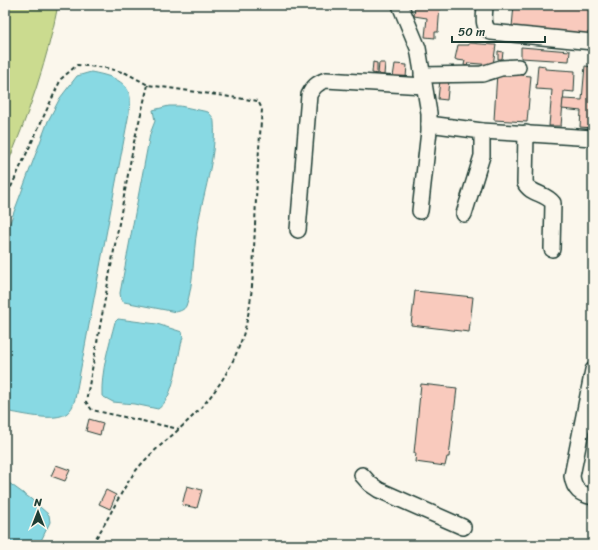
<svg xmlns="http://www.w3.org/2000/svg" width="598" height="550" font-family="Sriracha,sans-serif">
  <rect width="100%" height="100%" fill="#fbf7ec"/>
  <filter id="ink" filterUnits="userSpaceOnUse"><feTurbulence type="fractalNoise" baseFrequency=".025" numOctaves="2"/><feDisplacementMap in="SourceGraphic" scale="8" xChannelSelector="R" yChannelSelector="G"/><feConvolveMatrix kernelMatrix="1 2 1 2 8 2 1 2 1" color-interpolation-filters="sRGB"/></filter>
  <g filter="url(#ink)">
    <!-- green -->
    <path fill="#cbdb8f" stroke="#758c62" d="M5 5H58C47 62 28 116 5 170Z"/>
    <!-- water -->
    <g fill="#88d9e3" stroke="#5e9b9d">
      <path d="M91 72C106 75 127 79 130 97 131 102 129 108 129 113L75 399C74 402 73 407 70 410 61 424 24 414 10 412L7 414 5 419V236L48 121 60 98 77 76Z"/>
      <path d="M169 106H180L208 112C211 115 214 118 214 122 217 156 202 197 197 230 193 252 194 286 186 306 184 310 180 311 176 312L124 302 121 300 120 293 150 134 155 121 153 110Z"/>
      <path d="M118 319 157 324 182 332 183 337C177 357 175 398 158 409L134 404 113 402 102 396C101 371 109 345 115 322Z"/>
      <path d="M5 480 31 499 49 515 50 522 39 545H5Z"/>
    </g>
    <!-- building -->
    <g fill="#f9cabd" stroke="#1f3d34">
      <path d="M415 5H440L438 32H435V38L425 37 427 18 414 16Z"/>
      <path d="M514 5H593V34L591 33 590 40 559 37 560 31 512 27Z"/>
      <path d="M469 43 496 45 493 65 468 63 467 66 464 65 465 61 457 60 455 59 458 45H469Z"/>
      <path d="M521 47 570 51 569 61 521 58Z"/>
      <path d="M498 51 503 52 502 59H498Z"/>
      <path d="M373 62 377 63V74L372 73Z"/>
      <path d="M379 63H385L384 75 378 74Z"/>
      <path d="M395 64 407 65 406 78 393 77Z"/>
      <path d="M538 65 545 66V69L575 71 574 92 564 91 561 126H549L552 90 536 89Z"/>
      <path d="M585 66 593 67V128L580 127 581 111 562 109 563 99 582 100Z"/>
      <path d="M497 73 531 76 527 122 494 120Z"/>
      <path d="M440 80 449 81 447 100 438 99Z"/>
      <path d="M415 291 473 297 469 332 411 325Z"/>
      <path d="M421 384 457 388 449 457H447L445 466 415 462 416 453H414Z"/>
      <path d="M89 419 103 423 100 435 86 431Z"/>
      <path d="M56 465 70 470 65 481 51 476Z"/>
      <path d="M187 486 202 490 197 508 182 505Z"/>
      <path d="M106 490 116 495 110 509 99 504Z"/>
    </g>
    <g fill="none" stroke-linecap="round" stroke-linejoin="round">
      <!-- minor casing -->
      <g stroke="#1f3d34" stroke-width="18">
        <g id="minor">
          <path d="M400 5 418 48 429 113V131L420 211"/>
          <path d="M485 5C485 14 481 27 491 32L593 42"/>
          <path d="M422 75 482 74 501 68 518 67"/>
          <path d="M429 124 482 131 593 138"/>
          <path d="M526 133 525 183C530 194 546 193 553 203L552 249"/>
          <path d="M464 214 482 156V131"/>
          <path d="M298 230 309 95C313 87 317 83 326 80L424 86"/>
          <path d="M593 370 572 476C574 490 580 494 593 497"/>
          <path d="M362 475 370 484 379 490 463 527"/>
        </g>
      </g>
      <!-- path -->
      <g stroke="#1f3d34" stroke-width="2" stroke-dasharray="4 3" stroke-linecap="butt">
        <path d="M148 85 134 142 86 402 92 410 179 429"/>
        <path d="M5 200 61 79 77 65 106 68 126 73 148 85 258 101 262 109C259 148 256 187 255 227 253 262 254 297 244 332 235 364 215 395 191 418 174 435 154 449 138 468 119 492 109 521 91 545"/>
      </g>
      <!-- minor -->
      <use href="#minor" stroke="#fbf7ec" stroke-width="15"/>
    </g>
  </g>
  <!-- margin -->
  <rect width="598" height="550" fill="none" stroke="#fbf7ec" stroke-width="20"/>
  <rect x="10" y="10" width="578" height="530" fill="none" stroke="#1f3d34" stroke-width="1.5" filter="url(#ink)"/>
  <!-- north arrow -->
  <g transform="translate(38 512)" stroke="#fbf7ec" stroke-width="3" paint-order="stroke">
  <path d="M0-3L7 15L0 10L-7 15Z" fill="#1f3d34"/>
  <text y="-6" font-size="11" font-weight="bold" text-anchor="middle" fill="#1f3d34">N</text>
  </g>
  <!-- scale -->
  <path d="M452 36v6h93v-6" fill="none" stroke="#1f3d34" stroke-width="2"/>
  <text x="458" y="36" font-size="12" fill="#1f3d34" stroke="#fbf7ec" stroke-width="3" paint-order="stroke">50 m</text>
</svg>
